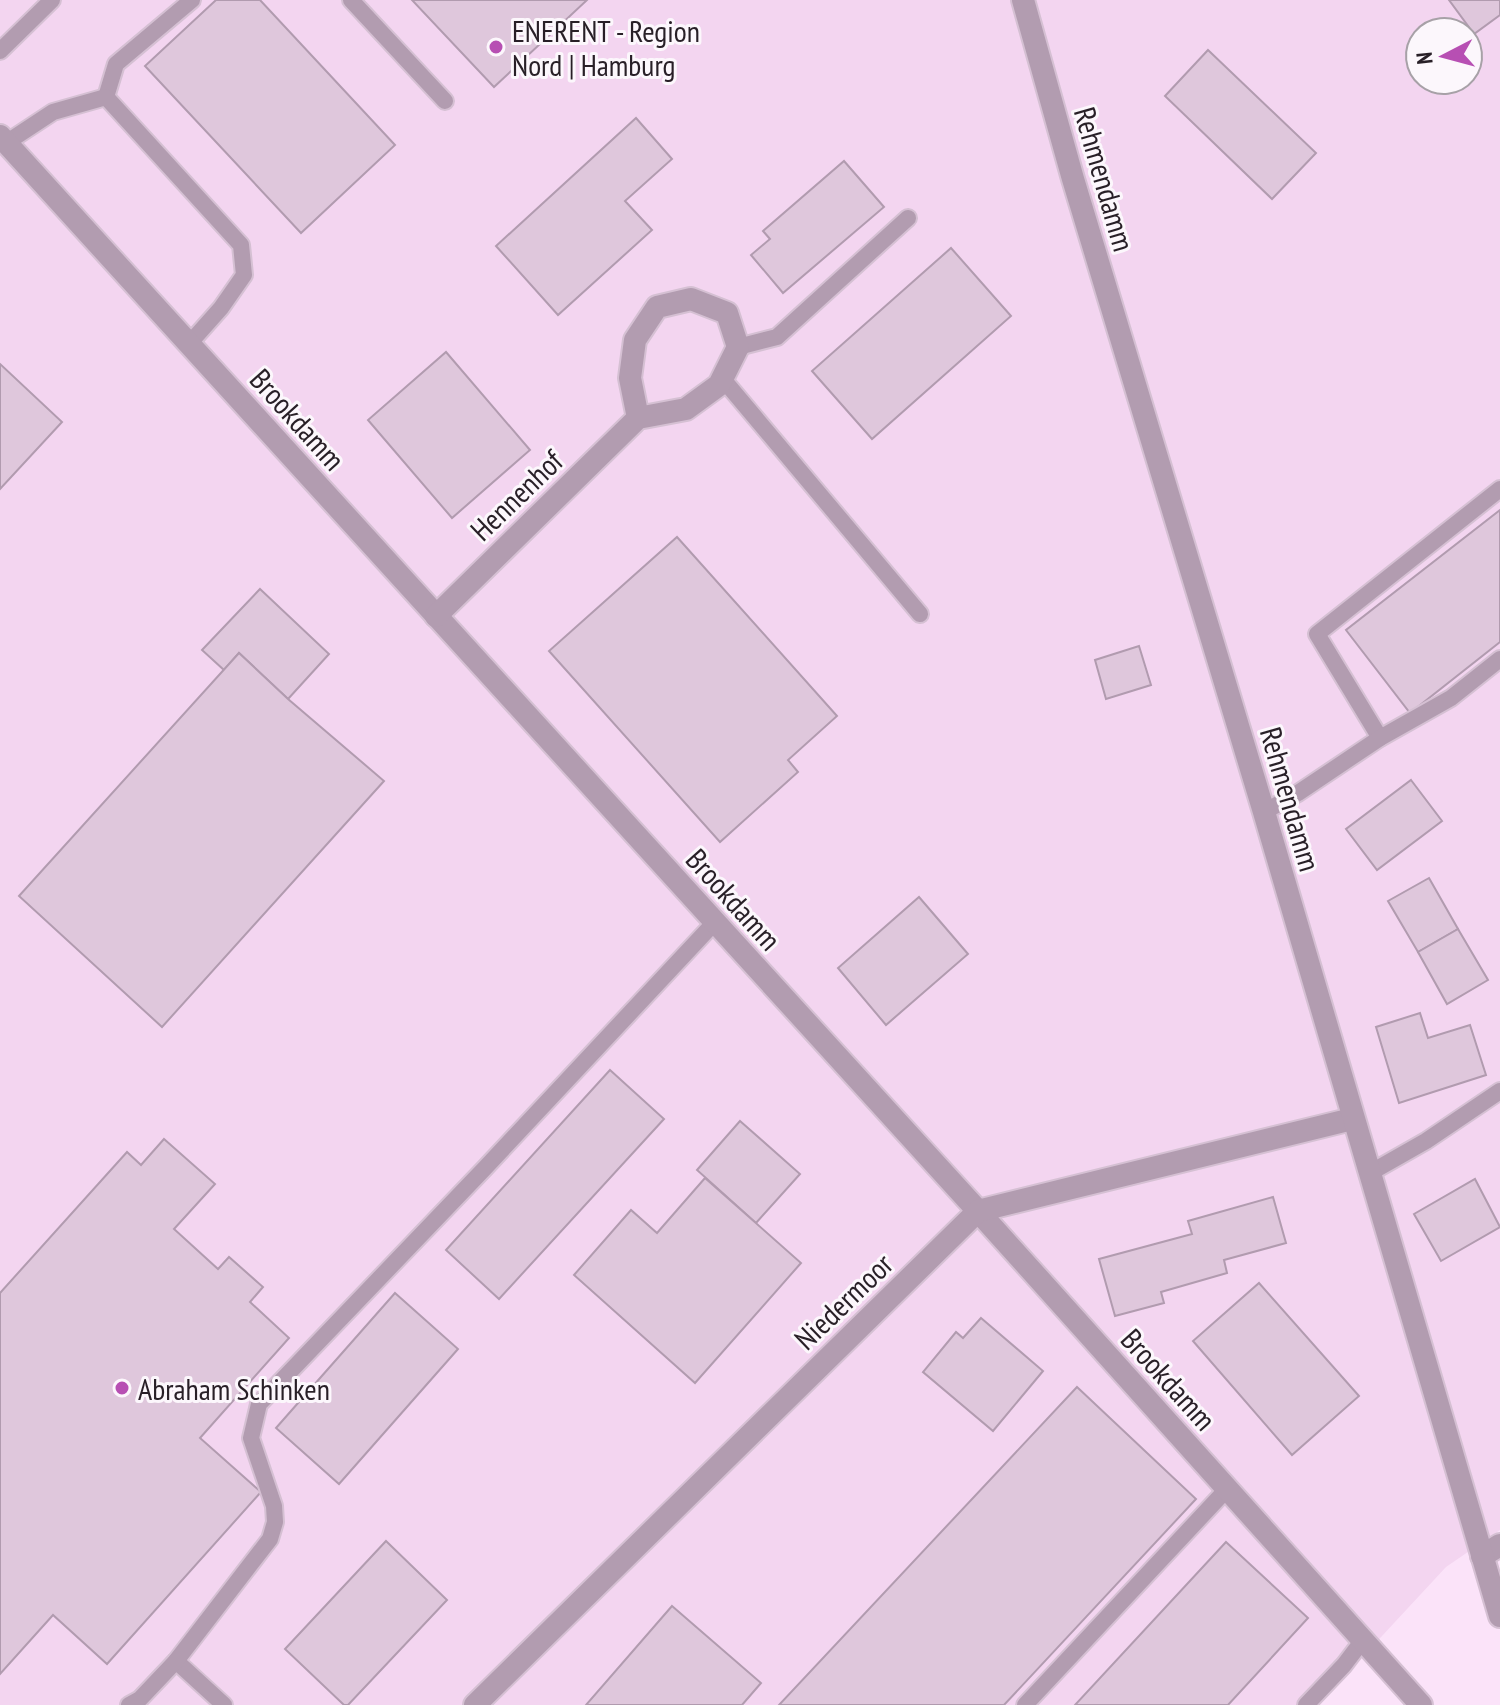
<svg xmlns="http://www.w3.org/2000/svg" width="1500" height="1705" font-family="'PT Sans Narrow',sans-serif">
  <rect width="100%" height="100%" fill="#fbe3f9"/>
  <!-- built -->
  <path fill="#f3d5f0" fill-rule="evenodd" d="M0 0H1500V1530L1446 1567 1318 1705H0ZM1420 32H1468V80H1420Z"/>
  <!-- building -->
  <g fill="#dfc7dc" stroke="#b19baf" stroke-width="2">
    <path d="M216 0H260L395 145 301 233 145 66Z"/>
    <path d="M412 0H587L494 87Z"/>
    <path d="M1449 0H1500V15L1474 34Z"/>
    <path d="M1208 50 1316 153 1272 199 1165 96Z"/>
    <path d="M636 118 672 159 625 201 652 230 558 315 496 246Z"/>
    <path d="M844 161 884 207 783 293 751 255 770 239 763 231Z"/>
    <path d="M951 248 1011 316 872 439 812 371Z"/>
    <path d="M446 352 530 450 452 518 368 420Z"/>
    <path d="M0 364 62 422 0 489Z"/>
    <path d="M1500 510V642L1410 713 1346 630Z"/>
    <path d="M677 537 837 716 788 760 798 772 720 842 549 651Z"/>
    <path d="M260 589 329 654 288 699 239 653 224 670 202 650Z"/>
    <path d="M1139 646 1151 685 1106 699 1095 660Z"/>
    <path d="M239 653 288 699 384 781 162 1027 19 896Z"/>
    <path d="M1411 780 1442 821 1377 870 1346 829Z"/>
    <path d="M1429 878 1458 929 1418 952 1388 901Z"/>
    <path d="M919 897 968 954 886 1025 838 968Z"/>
    <path d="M1458 929 1488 980 1447 1004 1418 952Z"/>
    <path d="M1420 1013 1428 1038 1470 1025 1486 1075 1399 1103 1376 1027Z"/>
    <path d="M610 1070 664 1119 499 1299 446 1250Z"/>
    <path d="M740 1121 800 1174 756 1223 697 1170Z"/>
    <path d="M164 1139 215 1184 174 1229 218 1269 229 1257 263 1287 250 1302 289 1338 200 1438 261 1492 107 1664 53 1615 0 1674V1293L127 1152 141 1165Z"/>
    <path d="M705 1178 801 1263 695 1383 574 1275 631 1210 657 1233Z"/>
    <path d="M1475 1179 1500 1227 1441 1261 1414 1214Z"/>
    <path d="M1273 1197 1286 1243 1224 1260 1227 1273 1161 1292 1164 1303 1115 1316 1099 1259 1192 1234 1188 1221Z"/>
    <path d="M1259 1283 1359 1396 1292 1455 1193 1341Z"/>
    <path d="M395 1293 458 1349 339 1484 276 1428Z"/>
    <path d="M981 1318 1043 1371 993 1431 923 1372 956 1332 963 1338Z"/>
    <path d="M1077 1387 1196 1499 1004 1705H779Z"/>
    <path d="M386 1541 447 1600 348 1705H344L285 1649Z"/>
    <path d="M1226 1542 1308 1618 1228 1705H1075Z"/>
    <path d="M672 1606 761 1683 742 1705H586Z"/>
  </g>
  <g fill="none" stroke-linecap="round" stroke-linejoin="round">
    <!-- service casing -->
    <g stroke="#d5c0d3" stroke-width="20">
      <g id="service">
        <path d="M351 0 445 101"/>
        <path d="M0 51 52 0"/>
        <path d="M106 97 116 64 192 0"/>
        <path d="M6 143 53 112 106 97 241 245 244 275 221 308 189 344"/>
        <path d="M738 347 777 337 908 218"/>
        <path d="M722 378 920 614"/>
        <path d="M1380 738 1317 634 1500 489"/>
        <path d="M1264 812 1298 793 1380 738 1451 698 1500 659"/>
        <path d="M1368 1174 1426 1141 1500 1091"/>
        <path d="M176 1661 224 1705"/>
        <path d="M129 1705 140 1699 176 1661 270 1539 275 1522 274 1506 251 1438 259 1404 485 1168 715 922"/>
        <path d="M1025 1705 1227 1489"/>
        <path d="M1306 1705 1344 1665 1363 1640"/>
      </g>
    </g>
    <!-- minor casing -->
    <g stroke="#d5c0d3" stroke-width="26">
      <g id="minor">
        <path d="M0 136 978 1211 1421 1705"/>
        <path d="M436 616 638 418 686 409 719 385 738 347 727 313 691 299 657 307 635 340 630 378 638 418"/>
        <path d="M1482 1556 1500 1545"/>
        <path d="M475 1705 978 1211 1352 1119"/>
      </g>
    </g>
    <!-- tertiary casing -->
    <g stroke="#d5c0d3" stroke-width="26">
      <path id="tertiary" d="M1023 0 1073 179 1264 812 1500 1616"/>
    </g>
    <!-- service -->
    <use href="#service" stroke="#b29cb0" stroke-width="16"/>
    <!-- minor -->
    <use href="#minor" stroke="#b29cb0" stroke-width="22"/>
    <!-- tertiary -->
    <use href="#tertiary" stroke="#b29cb0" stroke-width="22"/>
  </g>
  <!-- markers -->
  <g fill="#b74fb3" stroke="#fcf7fc" stroke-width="3">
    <circle cx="496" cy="47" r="8"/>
    <circle cx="122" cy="1388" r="8"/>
  </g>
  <g text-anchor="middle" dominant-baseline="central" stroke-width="6" stroke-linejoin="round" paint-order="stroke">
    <!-- poi labels -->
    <g font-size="30" fill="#281f27" stroke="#fcf7fc" text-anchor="start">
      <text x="512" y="30">ENERENT - Region<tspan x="512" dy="34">Nord | Hamburg</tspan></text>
      <text x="138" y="1388">Abraham Schinken</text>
    </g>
    <!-- street labels -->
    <g font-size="30" fill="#281f27" stroke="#fcf7fc">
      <text transform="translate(1105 179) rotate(74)">Rehmendamm</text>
      <text transform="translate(298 419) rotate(48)">Brookdamm</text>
      <text transform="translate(516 495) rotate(-44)">Hennenhof</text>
      <text transform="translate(1291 799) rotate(74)">Rehmendamm</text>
      <text transform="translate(734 899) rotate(48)">Brookdamm</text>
      <text transform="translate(843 1301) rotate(-44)">Niedermoor</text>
      <text transform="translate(1169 1379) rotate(48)">Brookdamm</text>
    </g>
  </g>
  <!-- north arrow -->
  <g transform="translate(1444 56) rotate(264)"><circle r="38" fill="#fcf7fc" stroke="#a7a1a7" stroke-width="2"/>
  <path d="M0-6L14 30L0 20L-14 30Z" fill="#b74fb3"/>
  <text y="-12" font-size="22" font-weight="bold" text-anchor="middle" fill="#281f27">N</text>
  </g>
</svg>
